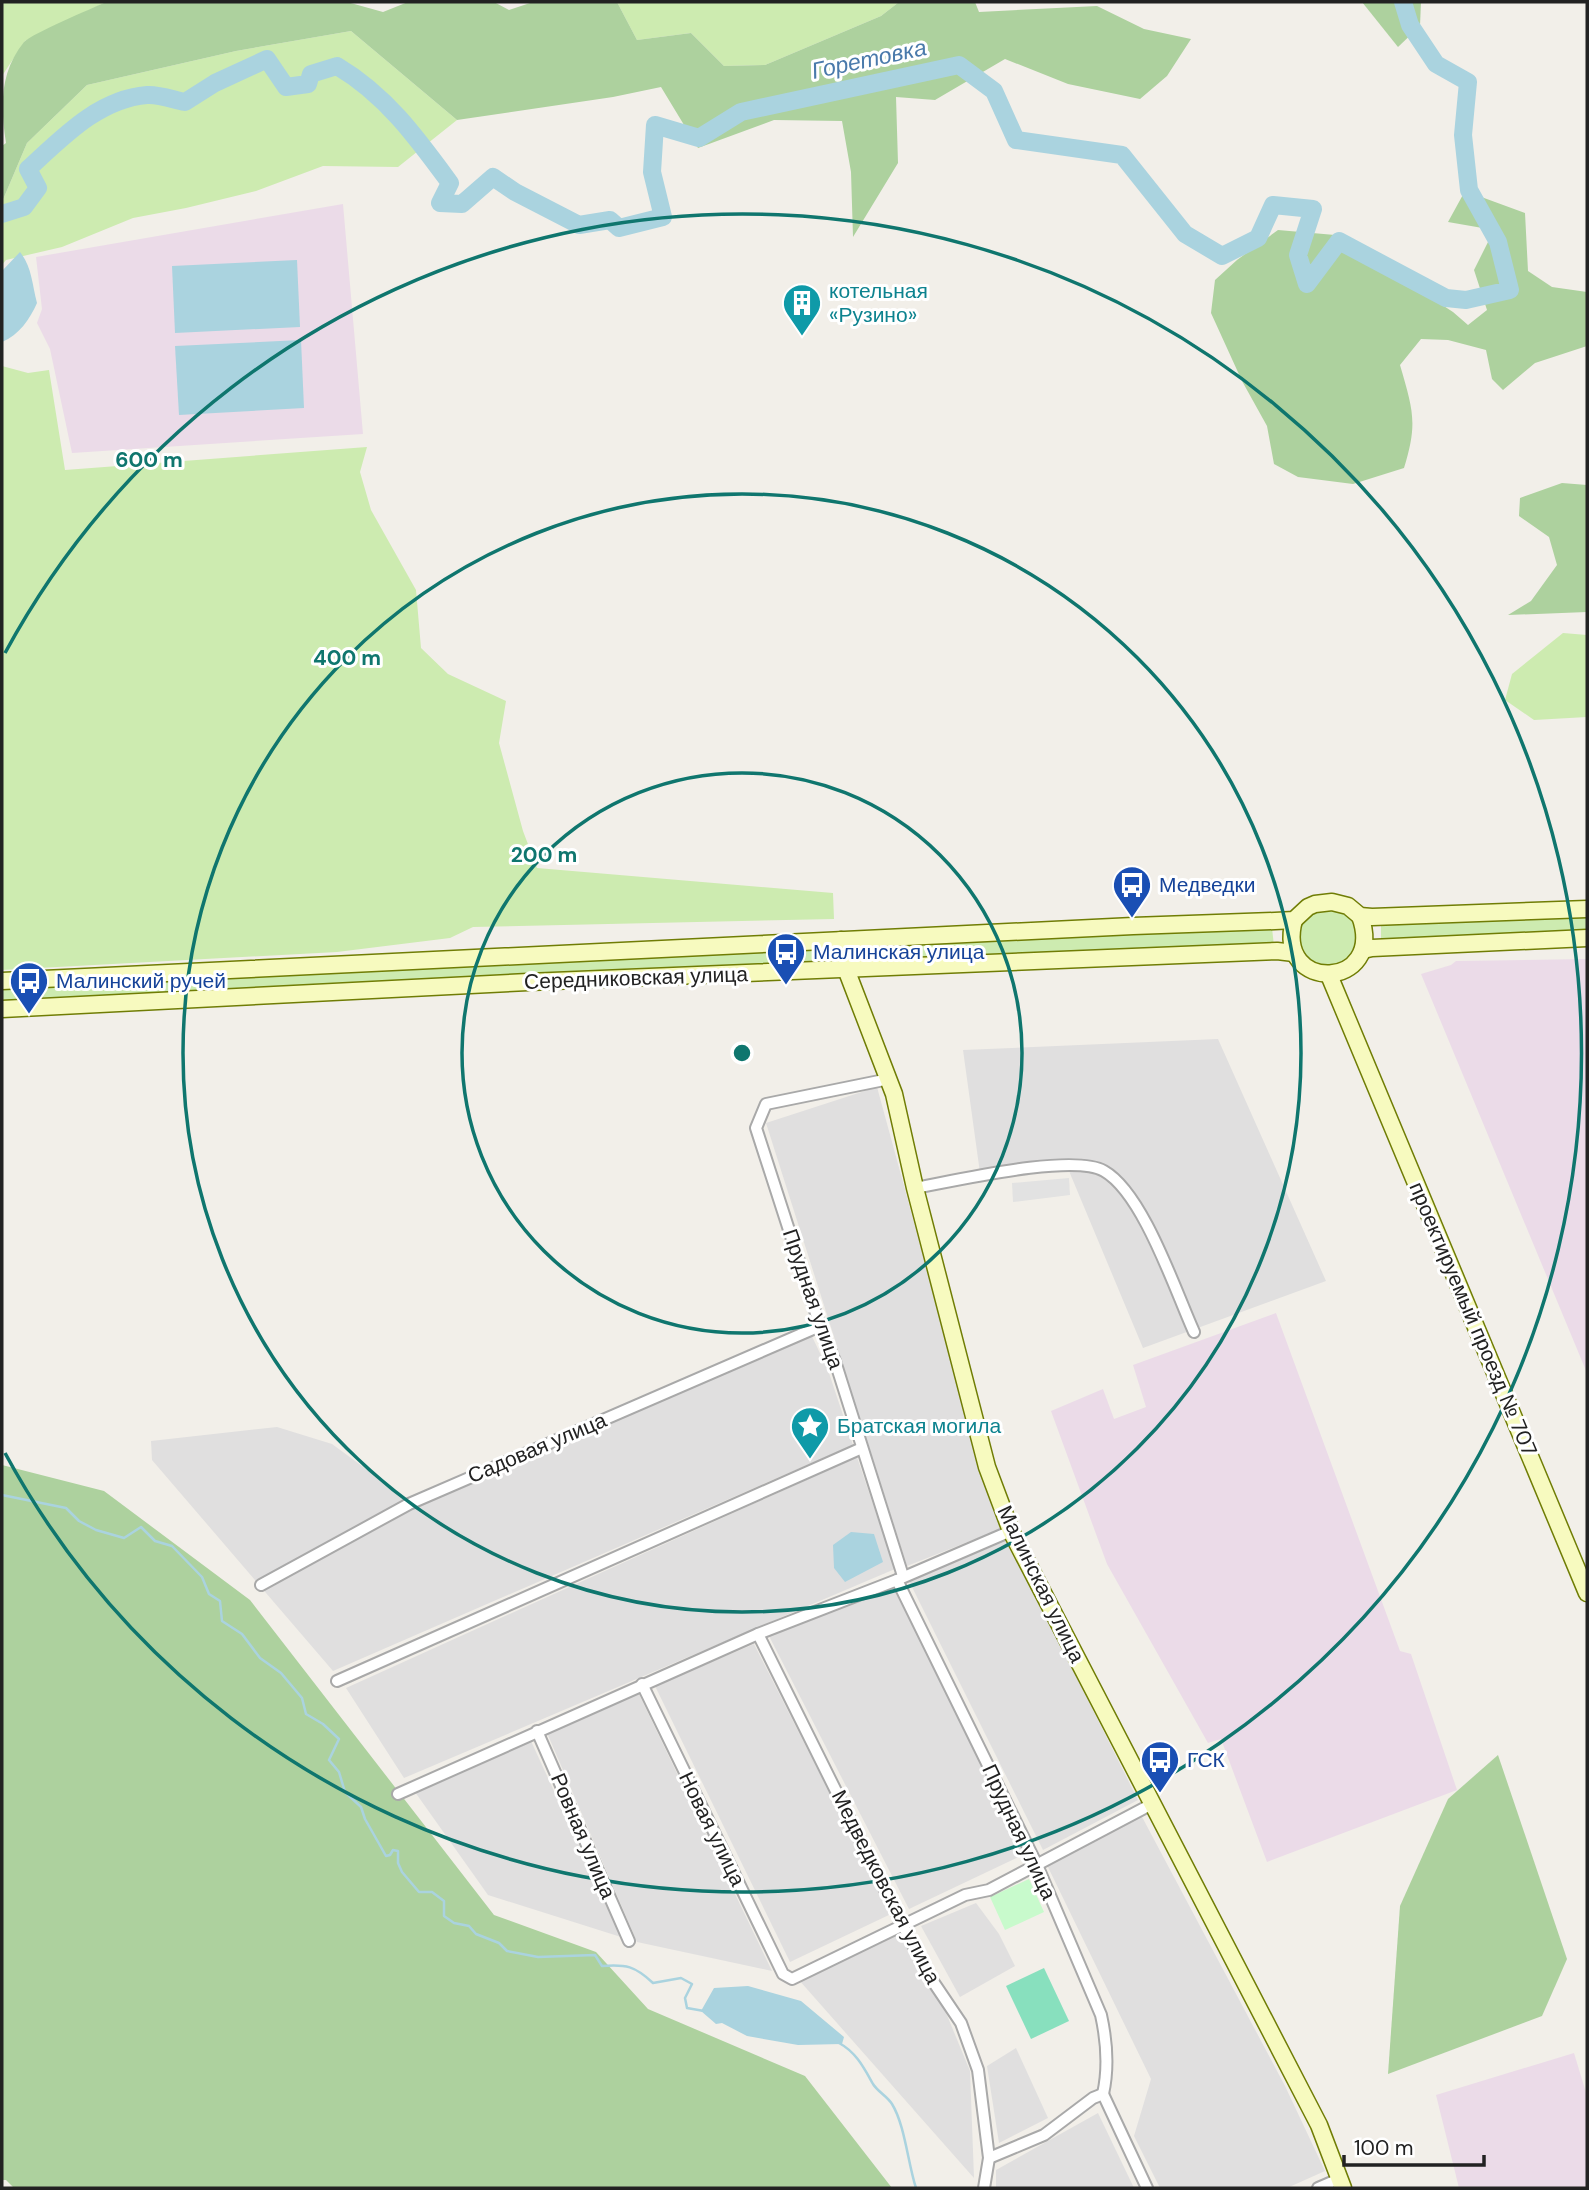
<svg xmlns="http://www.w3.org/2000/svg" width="1589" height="2190" font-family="'DM Sans',sans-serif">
  <rect width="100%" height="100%" fill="#f2efe9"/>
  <!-- residential -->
  <g fill="#e0dfdf">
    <path d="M1218 1039 1326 1281 1143 1348 1069 1171 980 1173 963 1050Z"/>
    <path d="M877 1087 981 1468 1003 1528 907 1566 766 1123Z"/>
    <path d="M808 1328 828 1370 853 1445 333 1671 152 1460 151 1441 277 1427 332 1444 411 1502Z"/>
    <path d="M857 1457 895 1569 404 1778 346 1688Z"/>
    <path d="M1008 1540 1138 1800 1043 1850 909 1581Z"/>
    <path d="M892 1585 1027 1853 909 1909 769 1636Z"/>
    <path d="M754 1644 891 1914 790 1962 655 1686Z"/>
    <path d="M638 1692 772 1971 637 1942 547 1733Z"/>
    <path d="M531 1741 621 1937 488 1895 415 1792Z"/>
    <path d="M1141 1815 1285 2086 1325 2171 1287 2188H1160L1134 2136 1151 2079 1047 1865Z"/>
    <path d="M976 1903 999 1934 1015 1966 960 1997 921 1926Z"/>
    <path d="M901 1930 942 2003 970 2071 974 2178 799 1980Z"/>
    <path d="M1016 2048 1048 2118 999 2143 987 2066Z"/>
    <path d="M1098 2113 1134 2188H996V2170Z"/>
  </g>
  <!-- industrial -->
  <g fill="#ebdbe8">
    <path d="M343 204 363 434 72 453 50 349 37 323 42 309 36 257Z"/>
    <path d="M1587 959V1373L1421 974 1451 965 1456 961Z"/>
    <path d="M1276 1313 1400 1651 1411 1654 1457 1790 1267 1862 1221 1739 1208 1743 1107 1564 1051 1411 1103 1389 1114 1419 1146 1407 1133 1365Z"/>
    <path d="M1574 2053 1587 2096V2188H1459L1436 2095Z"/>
  </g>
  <!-- grass -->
  <g fill="#cdebb0">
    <path d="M2 2H106L25 41 2 76Z"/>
    <path d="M617 2H899L881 16 765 65 724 66 691 33 637 40Z"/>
    <path d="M351 31 457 120 398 167 323 166 256 191 186 208 133 218 62 247 6 260 2 265V202L27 143 87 85 236 51Z"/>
    <path d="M2 366 28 373 49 370 65 470 367 447 360 472 371 510 416 590 421 648 448 674 506 701 499 743 523 831 537 868 833 893 834 919 473 927 450 938 337 952 2 970Z"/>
    <path d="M1563 633 1587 635V717L1534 720 1505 700 1512 674Z"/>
    <path d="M1345 909 1361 930 1352 960 1342 967 1306 963 1295 934 1307 911Z"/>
    <path d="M1587 915V932L1381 941V924Z"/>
    <path d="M1272 928 1274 946 2 1005V987Z"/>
  </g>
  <!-- forest -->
  <g fill="#add19e">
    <path d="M106 2H347L383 12 408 2H494L509 10 533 2H617L637 40 691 33 724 66 765 65 881 16 899 2H975L979 12 1097 6 1144 29 1191 39 1167 76 1140 99 1068 84 1005 59 935 100 896 97 898 163 853 237 851 172 842 121 774 120 698 148 661 87 613 97 457 120 351 31 236 51 87 85 27 143 2 202V146L6 143C0 105 0 72 24 42 33 33 91 9 106 2Z"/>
    <path d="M1362 2H1421L1420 26 1398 47Z"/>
    <path d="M1465 191 1525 213 1528 271 1552 287 1587 292V346L1535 363 1503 390 1492 379 1486 350 1448 340 1421 339 1400 365C1413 410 1418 423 1404 468L1353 484 1298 477 1274 464 1267 426 1242 381 1211 313 1215 280 1237 260 1278 230 1335 235 1453 312 1468 325 1487 310 1474 270 1494 230 1448 222Z"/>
    <path d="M1562 483 1587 485V612L1508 615 1531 601 1557 565 1549 537 1519 516 1520 498Z"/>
    <path d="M2 1465 104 1491 250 1600 494 1915 596 1952 648 2009 805 2076 892 2188H14L6 2180H2Z"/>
    <path d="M1498 1755 1567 1959 1542 2016 1388 2074 1400 1906 1448 1799Z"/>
  </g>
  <!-- park -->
  <path fill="#c8facc" d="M1029 1879 1044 1912 1005 1930 990 1897Z"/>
  <!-- pitch -->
  <path fill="#88e0be" d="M1044 1968 1069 2021 1031 2039 1006 1986Z"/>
  <!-- parking -->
  <path fill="#e2e2e2" d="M1069 1178 1070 1195 1013 1202 1012 1183Z"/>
  <!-- water -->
  <g fill="#aad3df">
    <path d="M20 252C32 267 32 284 37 303 30 319 19 335 2 342V271Z"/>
    <path d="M297 260 300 327 175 333 172 266Z"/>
    <path d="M301 340 304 408 179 415 175 346Z"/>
    <path d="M851 1532 874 1534 883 1562 845 1582 834 1568 833 1545Z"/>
    <path d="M748 1986 801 2001 844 2037 842 2044 798 2045 747 2036 722 2023 716 2024 701 2011 714 1988Z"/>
  </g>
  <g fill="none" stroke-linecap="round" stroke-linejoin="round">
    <!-- stream -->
    <g stroke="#aad3df" stroke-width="2.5">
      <path d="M2 1495 66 1508 79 1521 96 1530 124 1538 141 1527 155 1541 172 1546 202 1577 209 1594 220 1601 222 1621 242 1634 260 1658 281 1673 302 1698 306 1714 323 1724 339 1739 329 1760 339 1772 345 1792 361 1807 365 1819 386 1856 390 1855 393 1850 398 1851V1863L402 1872 419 1892H432L444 1901V1916L454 1923 469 1926 476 1934 499 1943 507 1951 538 1957 595 1955 602 1966C626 1964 635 1966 653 1983L681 1978 692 1984 685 1998 687 2008 704 2011"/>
      <path d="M839 2043C856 2052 864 2068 873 2084 878 2092 887 2096 892 2104 905 2125 908 2164 916 2188"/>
    </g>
    <!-- river -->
    <path stroke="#aad3df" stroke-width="18" d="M2 214 24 207 38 188 28 169C62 138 98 99 147 95 159 94 174 100 185 102L215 83 267 59 286 87 308 84 311 74 337 66C386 95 417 138 450 183L440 203 462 204 493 177 515 192 579 225 610 220 619 228 663 217 652 172 655 125 699 138 741 112 959 65 994 91 1016 140 1122 155 1185 234 1222 256 1258 238 1273 205 1313 209 1298 255 1307 284 1339 241 1446 298 1466 300 1510 290 1498 242 1469 190 1463 135 1468 82 1436 64 1410 25 1403 2"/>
    <!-- street casing -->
    <g stroke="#a9a9a9" stroke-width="14">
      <g id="street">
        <path d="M889 1079 766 1104 756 1128 820 1326 835 1361 903 1576"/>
        <path d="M915 1188C954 1181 1073 1153 1104 1171 1143 1193 1175 1290 1194 1332"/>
        <path d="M897 1580 1037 1865 1101 2015C1107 2042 1109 2067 1103 2094"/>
        <path d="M261 1585 409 1504 820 1326"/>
        <path d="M758 1634 903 1926 930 1977 961 2023 978 2070 989 2158 984 2188"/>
        <path d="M337 1681 862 1448"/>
        <path d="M642 1684 783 1974 792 1979 965 1895 989 1890 1152 1804"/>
        <path d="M537 1731 629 1941"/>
        <path d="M398 1794 758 1634 897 1580 1011 1531"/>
        <path d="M1103 2094 1147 2188"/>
        <path d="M989 2158 1044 2135 1093 2098 1103 2094"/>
        <path d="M1318 2188 1339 2179"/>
      </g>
    </g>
    <!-- secondary casing -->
    <g stroke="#707d05" stroke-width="19">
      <g id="secondary">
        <path d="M1294 920C1274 994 1387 990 1360 916"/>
        <path d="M841 940 846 969 894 1094 915 1188 987 1467 1011 1531 1319 2125 1343 2188"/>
        <path d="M1363 950 1372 948 1587 938"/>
        <path d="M1329 975 1587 1593"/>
        <path d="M2 981 1133 926 1275 921 1294 920 1308 907 1315 904 1332 902 1348 906 1360 916 1372 917 1587 909"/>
        <path d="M2 1009 528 982 1277 951 1294 953"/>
      </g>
    </g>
    <!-- street -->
    <use href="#street" stroke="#fff" stroke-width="10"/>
    <!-- secondary -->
    <use href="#secondary" stroke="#f7fabf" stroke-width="16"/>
  </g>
  <!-- distance rings -->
  <g fill="none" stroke="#0f766e" stroke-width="3.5">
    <circle cx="742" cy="1053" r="280"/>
    <circle cx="742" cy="1053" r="559"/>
    <path d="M5 653A839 839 0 1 1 5 1453"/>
  </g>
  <!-- icons -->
  <defs>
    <g id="building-pin" transform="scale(2.0125)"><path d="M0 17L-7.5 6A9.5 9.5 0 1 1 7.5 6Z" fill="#0f9aa8" stroke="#fff"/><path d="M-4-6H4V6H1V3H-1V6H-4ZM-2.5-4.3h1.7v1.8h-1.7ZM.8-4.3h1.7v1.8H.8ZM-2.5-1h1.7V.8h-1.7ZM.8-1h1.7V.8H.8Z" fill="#fff"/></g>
    <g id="bus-pin" transform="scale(2.0125)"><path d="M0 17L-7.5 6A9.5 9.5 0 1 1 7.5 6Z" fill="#1a4fb4" stroke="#fff"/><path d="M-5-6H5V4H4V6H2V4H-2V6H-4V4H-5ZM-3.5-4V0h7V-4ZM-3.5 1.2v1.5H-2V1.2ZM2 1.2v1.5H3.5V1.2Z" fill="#fff"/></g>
    <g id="sight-pin" transform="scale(2.0125)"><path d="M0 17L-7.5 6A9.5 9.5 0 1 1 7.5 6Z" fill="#0f9aa8" stroke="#fff"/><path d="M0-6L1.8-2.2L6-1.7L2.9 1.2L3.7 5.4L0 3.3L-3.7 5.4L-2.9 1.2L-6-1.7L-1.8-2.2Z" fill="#fff"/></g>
  </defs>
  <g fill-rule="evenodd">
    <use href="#building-pin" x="802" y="303"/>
    <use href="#bus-pin" x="1132" y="885"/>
    <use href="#bus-pin" x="786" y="952"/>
    <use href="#bus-pin" x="29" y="981"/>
    <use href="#sight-pin" x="810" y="1426"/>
    <use href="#bus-pin" x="1160" y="1760"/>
  </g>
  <g text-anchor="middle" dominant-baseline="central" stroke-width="6" stroke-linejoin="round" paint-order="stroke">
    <!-- culture labels -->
    <g font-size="21" fill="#0d838f" stroke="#fff" text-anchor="start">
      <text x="829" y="291">котельная<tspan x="829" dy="24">«Рузино»</tspan></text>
      <text x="837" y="1426">Братская могила</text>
    </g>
    <!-- transit labels -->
    <g font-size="21" fill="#164399" stroke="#fff" text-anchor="start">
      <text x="1159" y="885">Медведки</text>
      <text x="813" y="952">Малинская улица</text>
      <text x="56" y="981">Малинский ручей</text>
      <text x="1187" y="1760">ГСК</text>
    </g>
    <!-- street labels -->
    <g font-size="21" fill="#222" stroke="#fff">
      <text transform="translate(636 978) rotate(-2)">Середниковская улица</text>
      <text transform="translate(813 1299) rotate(71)">Прудная улица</text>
      <text transform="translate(1473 1319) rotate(67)">проектируемый проезд № 707</text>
      <text transform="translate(537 1448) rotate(-23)">Садовая улица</text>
      <text transform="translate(1041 1584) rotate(64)">Малинская улица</text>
      <text transform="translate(712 1829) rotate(64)">Новая улица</text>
      <text transform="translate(1019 1832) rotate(65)">Прудная улица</text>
      <text transform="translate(583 1836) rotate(67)">Ровная улица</text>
      <text transform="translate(886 1887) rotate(63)">Медведковская улица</text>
    </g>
    <!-- water labels -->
    <g font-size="23" font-style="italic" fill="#4a7aab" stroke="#fff">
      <text transform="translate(869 59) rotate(-12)">Горетовка</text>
    </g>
  </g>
  <circle cx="742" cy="1053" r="10" fill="#0f766e" stroke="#fff" stroke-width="3.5"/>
  <g font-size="21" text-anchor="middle" font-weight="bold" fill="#0f766e" stroke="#fff" stroke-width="6" stroke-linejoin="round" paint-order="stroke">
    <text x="149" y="467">600 m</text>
    <text x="347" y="665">400 m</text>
    <text x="544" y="862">200 m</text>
  </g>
  <!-- border -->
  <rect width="1589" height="2190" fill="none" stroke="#222222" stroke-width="7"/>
  <!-- scale -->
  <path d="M1344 2155v10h140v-10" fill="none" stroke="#222222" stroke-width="3.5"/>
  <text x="1354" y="2155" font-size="21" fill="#222222" stroke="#ffffff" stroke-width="5" paint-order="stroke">100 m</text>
</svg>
